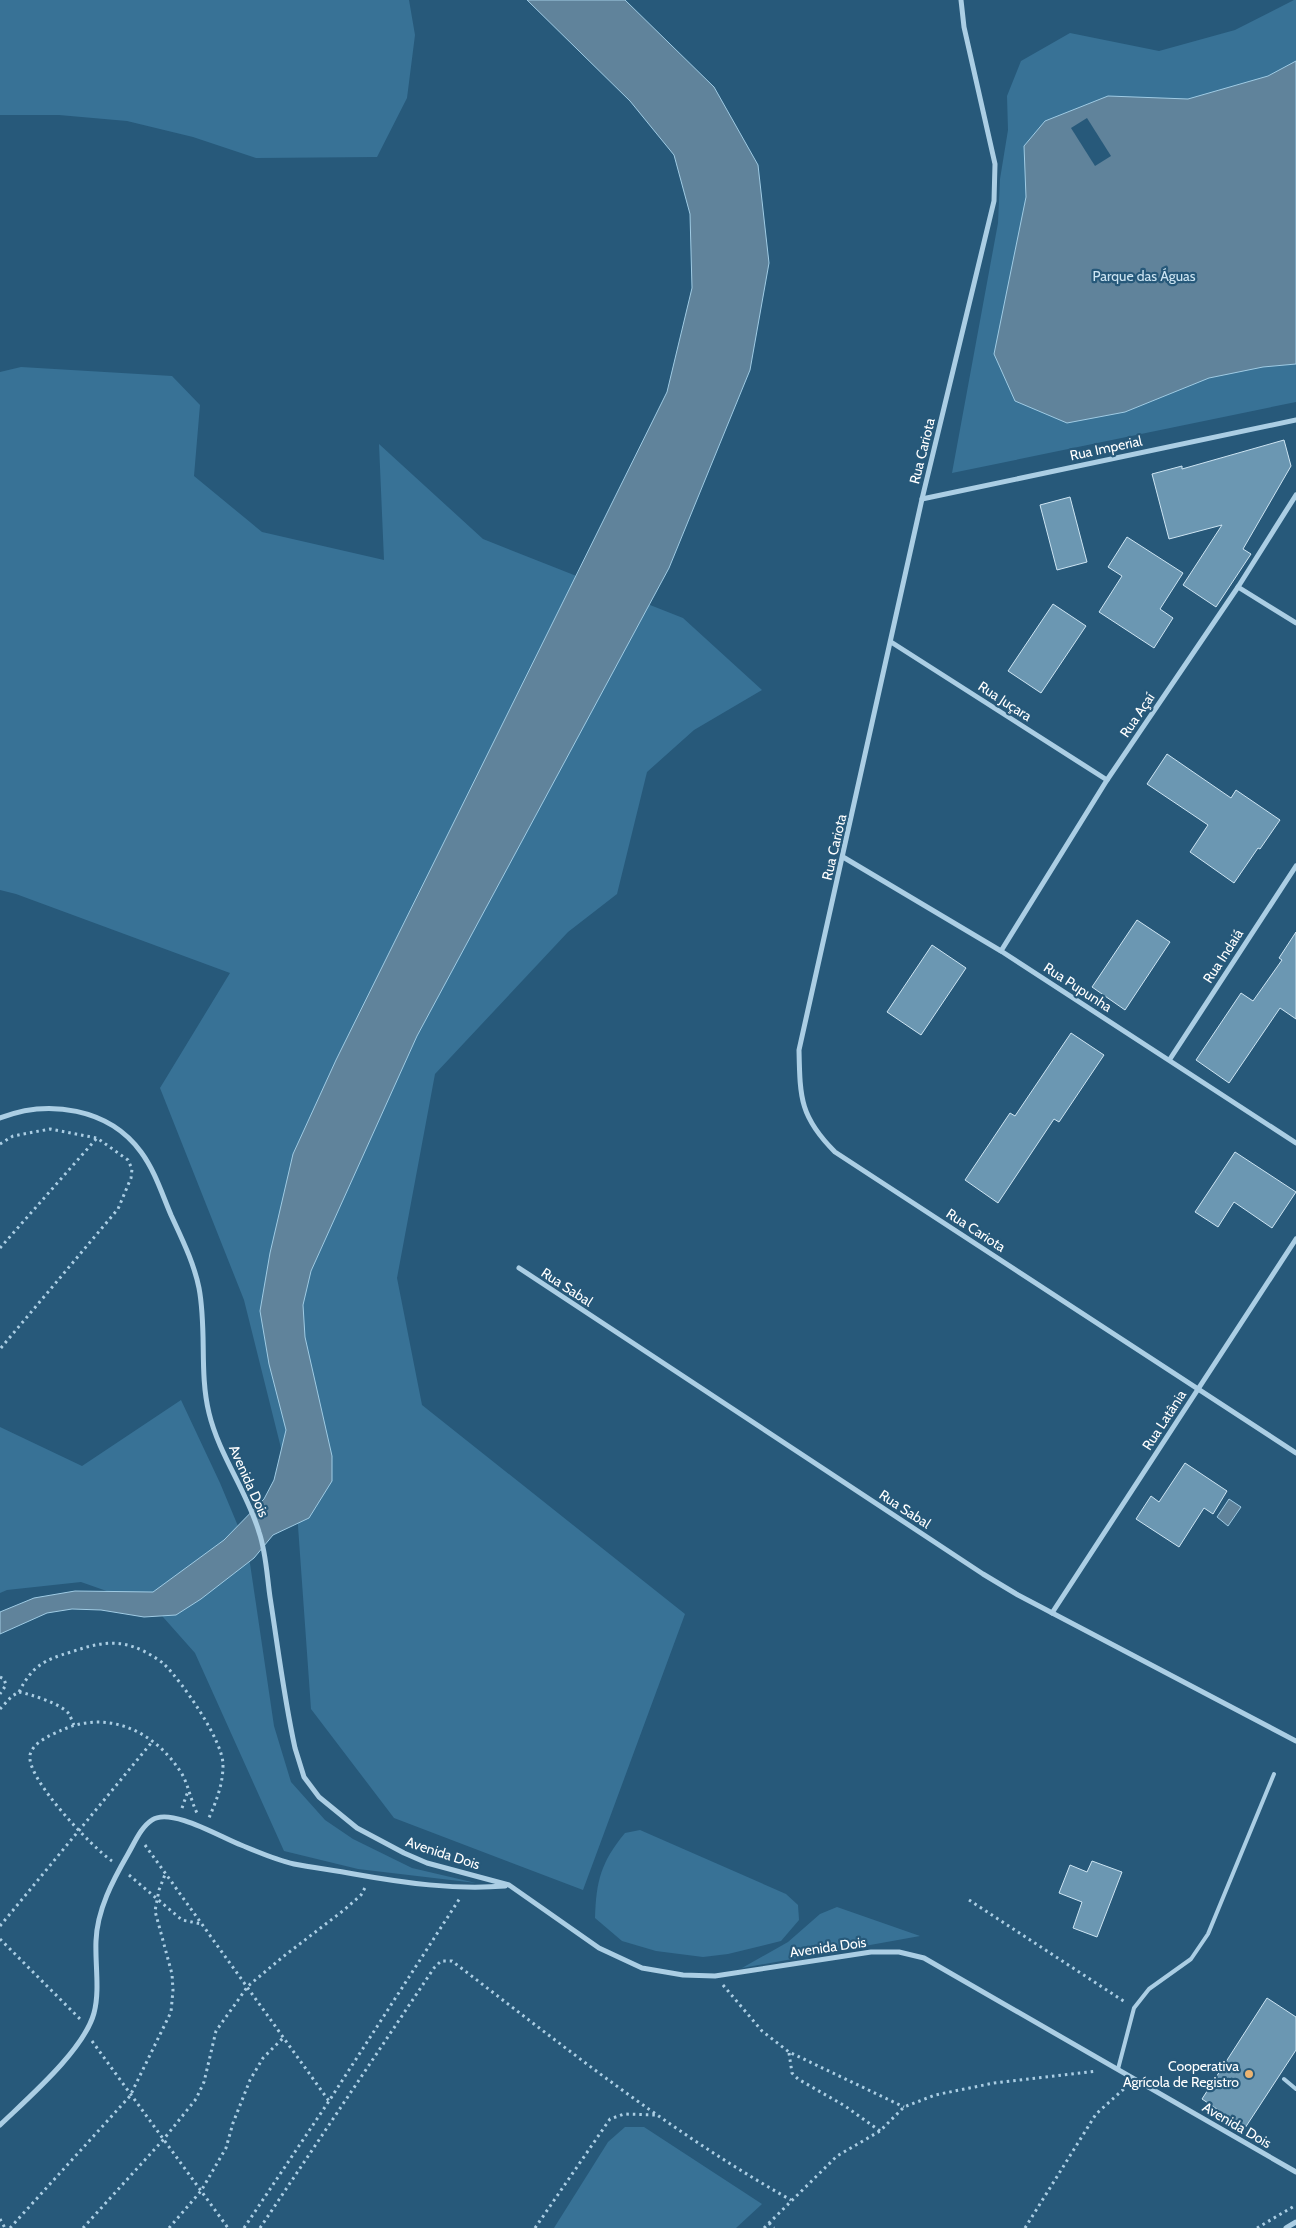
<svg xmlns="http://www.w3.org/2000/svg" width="1296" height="2228" font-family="Cabin,sans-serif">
  <rect width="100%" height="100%" fill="#27597a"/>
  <!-- green -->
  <g fill="#387296">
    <path d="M0 0H409L415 35 407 98 377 157 256 158 193 137 127 121 59 115H0Z"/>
    <path d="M1294 0H1296V402L952 473 998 223 1000 179 1008 130 1007 96 1021 61 1070 33 1159 51 1235 30Z"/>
    <path d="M21 367 172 376 200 405 194 476 262 532 384 560 379 444 483 539 683 618 762 690 694 730 647 772 617 894 568 932 435 1074 397 1278 422 1405 685 1614 583 1890 394 1818 311 1709 297 1512 244 1300 160 1088 230 973 16 894 0 890V372Z"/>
    <path d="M181 1400 220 1483 248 1550 274 1726 291 1782 325 1820 353 1839 412 1868 476 1883 358 1869 284 1851 195 1653 155 1608 81 1582 7 1590 0 1593V1427L82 1466Z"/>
    <path d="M640 1830 786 1894 798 1905 799 1920 781 1941 728 1954 703 1957 656 1951 622 1941 595 1918C596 1881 601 1862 625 1833Z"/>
    <path d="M837 1907 920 1936 742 1968 788 1942 820 1914Z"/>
    <path d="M625 2127H644L762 2204 736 2228H554L608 2142Z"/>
  </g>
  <!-- water -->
  <g fill="#60839b" stroke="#9fcbe4">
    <path d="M527 0H625L714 87 758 165 769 263 750 370 669 568 417 1036 311 1271 303 1305 305 1337 332 1456V1481L309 1518 273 1535 254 1558 201 1599 176 1615 144 1617 101 1610 72 1609 47 1613 0 1634V1612L34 1598 75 1591 153 1592 224 1540 264 1499 274 1480 286 1430 269 1364 260 1311 270 1253 293 1154 336 1060 667 392 692 288 690 214 674 155 630 101Z"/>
    <path d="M1296 61V364L1263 367 1209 378 1125 412 1067 423 1015 401 994 354 1026 197 1024 146 1045 121 1108 96 1188 99 1268 76Z"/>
    <path d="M1229 1499 1241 1507 1228 1526 1217 1517Z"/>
  </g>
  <!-- pier -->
  <path fill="#27597a" d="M1087 118 1111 156 1095 166 1071 128Z"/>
  <!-- building -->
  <g fill="#6b97b2" stroke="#cde5f3">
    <path d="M1284 440 1291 466 1243 549 1251 554 1216 607 1183 585 1222 525 1169 539 1152 474 1182 466V469Z"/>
    <path d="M1070 497 1087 562 1057 570 1040 505Z"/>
    <path d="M1127 537 1183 573 1160 609 1173 618 1154 648 1099 612 1122 576 1108 567Z"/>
    <path d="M1053 604 1086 626 1041 693 1008 671Z"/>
    <path d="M1167 754 1231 798 1236 790 1280 820 1260 849 1258 848 1234 883 1190 852 1208 825 1147 784Z"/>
    <path d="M1137 920 1170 942 1125 1010 1092 987Z"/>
    <path d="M1296 932V1019L1280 1008 1229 1083 1196 1060 1241 993 1253 1001 1282 960 1279 958Z"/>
    <path d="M932 945 966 968 921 1035 887 1012Z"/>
    <path d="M1071 1033 1104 1055 1059 1122 1054 1119 998 1203 965 1180 1010 1113 1015 1116Z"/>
    <path d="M1235 1152 1296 1192 1272 1228 1234 1202 1218 1227 1195 1212Z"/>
    <path d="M1185 1463 1227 1491 1213 1514 1204 1508 1179 1547 1136 1519 1151 1496 1159 1502Z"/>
    <path d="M1092 1861 1122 1872 1097 1937 1073 1928 1082 1902 1059 1893 1070 1865 1087 1872Z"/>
    <path d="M1267 1998 1296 2017V2050L1245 2128 1202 2099Z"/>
  </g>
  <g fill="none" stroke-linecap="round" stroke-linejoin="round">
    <!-- path -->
    <g stroke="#abcee4" stroke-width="3" stroke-dasharray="2.5 4" stroke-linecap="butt">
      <path d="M0 1144 13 1136 50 1129 97 1138 128 1160 132 1169 131 1178 118 1209 0 1349"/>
      <path d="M0 1248 97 1138"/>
      <path d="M0 1677 4 1679 6 1685 0 1694"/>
      <path d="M19 1692C32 1666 44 1660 71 1652 92 1645 112 1639 134 1647 143 1650 157 1658 164 1664 182 1682 223 1740 223 1765 223 1785 216 1802 208 1820"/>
      <path d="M0 1709 12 1696 19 1692C30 1694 62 1704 69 1714 71 1717 72 1722 74 1725"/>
      <path d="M182 1808 188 1791"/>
      <path d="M145 1845 329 2101"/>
      <path d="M112 1861C93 1848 26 1779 30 1755 33 1742 51 1735 62 1730 109 1709 156 1732 182 1774 189 1787 191 1801 197 1813"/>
      <path d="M129 1875 182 1920 202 1924"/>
      <path d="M969 1900 1125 2002"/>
      <path d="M0 1926 152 1742"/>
      <path d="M0 1939 81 2020"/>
      <path d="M723 1985 762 2031 789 2052 904 2107"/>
      <path d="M92 2041 228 2228"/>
      <path d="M789 2053 792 2073 798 2079 845 2106 880 2131"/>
      <path d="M0 2219 5 2228"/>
      <path d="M769 2223 774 2228"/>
      <path d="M10 2228 130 2096 171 2012 173 1990 172 1974 155 1911 159 1890 166 1872"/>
      <path d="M83 2228 163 2140 196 2099 204 2082 216 2031 248 1986 284 1956 344 1910 361 1895 366 1886"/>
      <path d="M169 2228 201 2191 226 2148 233 2123 250 2080 263 2058 284 2037"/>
      <path d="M244 2228 329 2101 460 1898"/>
      <path d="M260 2228 434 1968 441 1961H452C562 2045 670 2132 791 2200"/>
      <path d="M535 2228 610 2119 624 2114 656 2115"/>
      <path d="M764 2228 837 2156 880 2131 904 2107 935 2095 994 2083 1097 2071"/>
      <path d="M1025 2228 1096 2114 1126 2087"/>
      <path d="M1257 2228 1296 2205"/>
    </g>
    <!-- lane -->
    <g stroke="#abcee4" stroke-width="4">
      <path d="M1118 2069 1134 2008 1149 1989 1191 1959 1208 1934 1274 1774"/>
      <path d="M1284 2079 1296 2089"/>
    </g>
    <!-- street -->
    <g stroke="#abcee4" stroke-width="5">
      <path d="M961 0 964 27 995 164 994 201 922 499 799 1050C800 1098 800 1117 835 1152L1296 1453"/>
      <path d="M922 499 1296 420"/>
      <path d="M1238 587 1296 623"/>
      <path d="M891 642 1107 780"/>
      <path d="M843 857 1001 951 1296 1143"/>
      <path d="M1001 951 1107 780 1238 587 1296 495"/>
      <path d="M1170 1059 1296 866"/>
      <path d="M0 1118C48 1099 109 1108 141 1152 155 1171 162 1194 171 1215 182 1239 194 1263 199 1288 207 1330 199 1372 209 1413 219 1455 247 1491 259 1532 266 1552 267 1576 270 1597 278 1648 284 1698 295 1748L304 1777 319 1797 357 1828 404 1853 427 1863 509 1885 599 1948 642 1968 683 1975 715 1976 871 1952H899L924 1958 1296 2172"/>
      <path d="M519 1268 983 1574 1018 1595 1296 1741"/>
      <path d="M1052 1613 1296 1239"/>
      <path d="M0 2125C28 2098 84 2050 94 2013 100 1991 95 1964 96 1941 97 1910 113 1880 128 1854 135 1842 141 1827 152 1820 171 1807 222 1838 241 1845 258 1852 276 1860 294 1864 314 1868 334 1870 354 1874 404 1883 454 1890 505 1886"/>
      <path d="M1286 2228 1296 2222"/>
    </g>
  </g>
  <!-- markers -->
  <circle fill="#ecb471" stroke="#27597a" stroke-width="2" cx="1249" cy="2074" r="5"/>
  <g text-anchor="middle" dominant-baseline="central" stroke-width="4.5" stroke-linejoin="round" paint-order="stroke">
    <!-- park labels -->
    <g font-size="14" fill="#cde5f3" stroke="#27597a">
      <text x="1144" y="276">Parque das Águas</text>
    </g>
    <!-- street labels -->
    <g font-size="14" fill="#fff" stroke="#27597a">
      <text transform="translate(1106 448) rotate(-12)">Rua Imperial</text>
      <text transform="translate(922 451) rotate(-76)">Rua Cariota</text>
      <text transform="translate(1005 701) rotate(33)">Rua Juçara</text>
      <text transform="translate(1137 715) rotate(-56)">Rua Açaí</text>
      <text transform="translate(834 847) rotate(-77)">Rua Cariota</text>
      <text transform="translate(1223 956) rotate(-57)">Rua Indaiá</text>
      <text transform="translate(1078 987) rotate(33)">Rua Pupunha</text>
      <text transform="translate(976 1230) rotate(33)">Rua Cariota</text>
      <text transform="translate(567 1287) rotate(33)">Rua Sabal</text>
      <text transform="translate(1164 1420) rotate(-57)">Rua Latânia</text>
      <text transform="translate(249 1481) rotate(66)">Avenida Dois</text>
      <text transform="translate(905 1509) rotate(33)">Rua Sabal</text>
      <text transform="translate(443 1853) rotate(18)">Avenida Dois</text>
      <text transform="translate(828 1947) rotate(-8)">Avenida Dois</text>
      <text transform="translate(1237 2125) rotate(30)">Avenida Dois</text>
    </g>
    <!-- poi labels -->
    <g font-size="14" fill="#fff" stroke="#27597a" text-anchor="end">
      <text x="1239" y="2066">Cooperativa<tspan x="1239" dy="16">Agrícola de Registro</tspan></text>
    </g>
  </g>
</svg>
